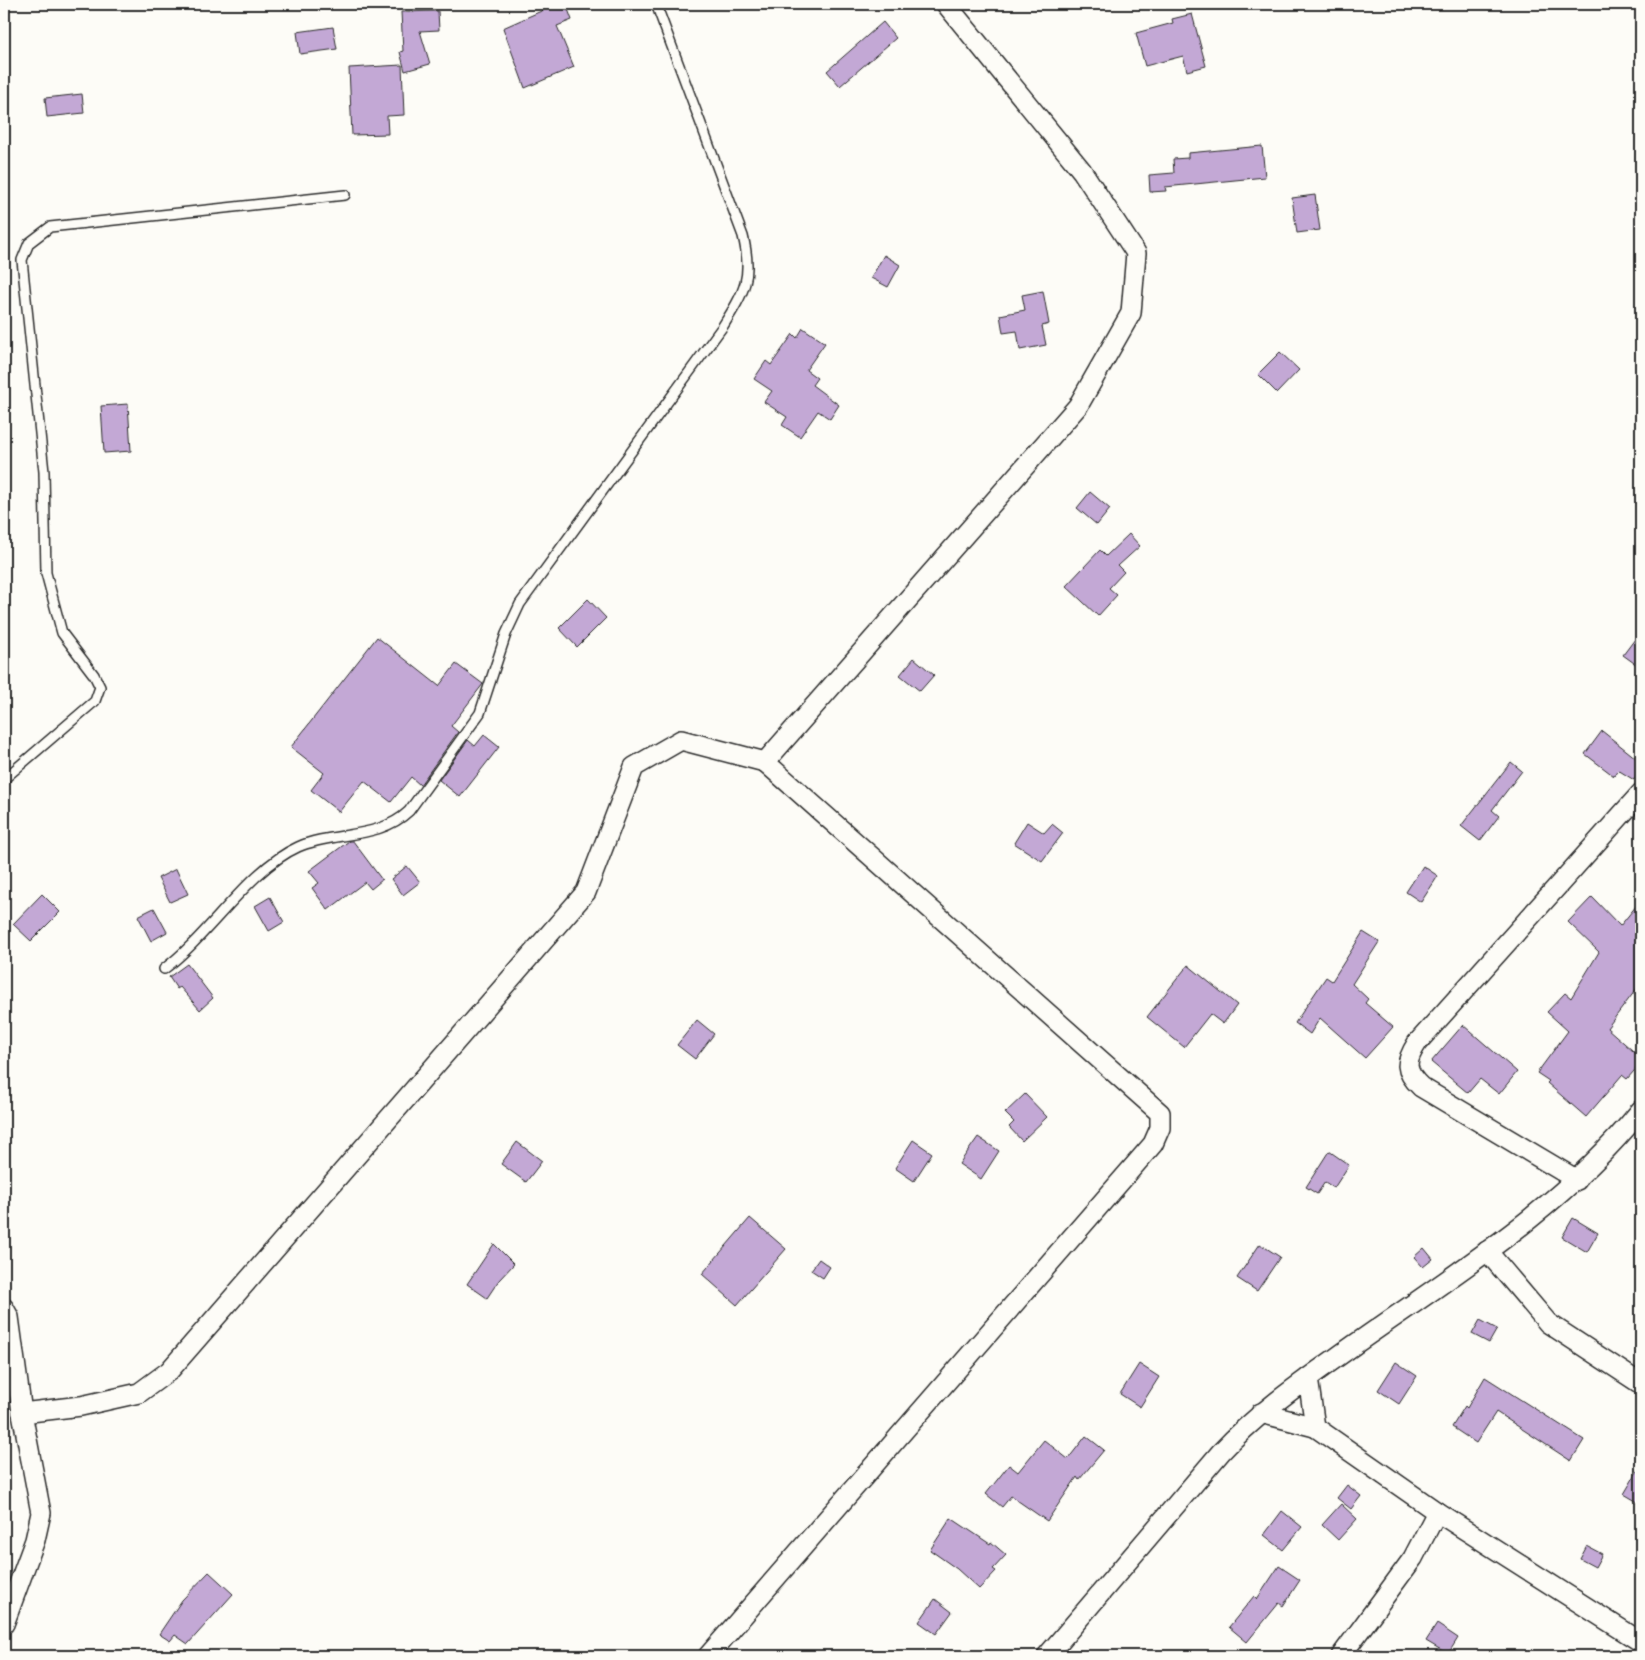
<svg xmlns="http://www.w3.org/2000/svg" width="1645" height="1660" font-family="Mynerve,sans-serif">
  <rect width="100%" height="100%" fill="#fdfcf7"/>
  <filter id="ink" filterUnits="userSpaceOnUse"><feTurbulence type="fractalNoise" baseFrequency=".02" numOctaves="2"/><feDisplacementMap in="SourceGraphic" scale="10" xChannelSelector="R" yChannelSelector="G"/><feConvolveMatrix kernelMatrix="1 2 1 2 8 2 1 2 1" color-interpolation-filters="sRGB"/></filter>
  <g filter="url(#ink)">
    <!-- building -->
    <g fill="#c3a8d5" stroke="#2b2b2b">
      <path d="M557 4H566L572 20 557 26 574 67 525 88 503 28Z"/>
      <path d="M438 11 439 30 420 31 430 64 405 71 400 52 403 51 401 12Z"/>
      <path d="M1192 14 1206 66 1187 71 1183 56 1145 66 1136 33 1173 23 1172 19Z"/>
      <path d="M883 22 896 38 840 86 827 71Z"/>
      <path d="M333 27 337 49 300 54 297 32Z"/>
      <path d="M402 65 404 115 387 116 388 134 352 135 349 68Z"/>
      <path d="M82 94 84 113 47 117 45 98Z"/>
      <path d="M1262 146 1265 177 1165 187 1166 191 1150 192 1149 175 1174 173 1173 159 1188 158V153Z"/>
      <path d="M1315 195 1320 230 1297 233 1292 198Z"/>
      <path d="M884 255 900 265 888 287 871 278Z"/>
      <path d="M1043 291 1049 324 1042 326 1046 345 1020 350 1017 331 1003 333 1000 315 1025 310 1022 295Z"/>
      <path d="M803 328 825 343 806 370 817 378 812 385 839 405 830 419 818 411 800 437 782 425 787 417 764 402 772 391 754 379 766 361 771 365 793 334 797 338Z"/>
      <path d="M1280 352 1299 370 1277 393 1258 374Z"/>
      <path d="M128 404 131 451 104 453 101 406Z"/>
      <path d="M1090 492 1110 509 1097 525 1077 508Z"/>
      <path d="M1129 534 1140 546 1118 566 1124 572 1109 588 1117 595 1098 616 1066 586 1100 550 1106 556Z"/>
      <path d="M588 599 606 618 577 647 559 628Z"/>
      <path d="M1641 631V668L1623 655Z"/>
      <path d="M377 637 439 686 456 664 483 684 451 726 458 732 420 785 411 777 391 802 364 781 339 812 311 790 324 773 291 747Z"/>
      <path d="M914 658 934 675 920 691 900 675Z"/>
      <path d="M1602 731 1641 762V768L1634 780 1618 770 1614 776 1585 754Z"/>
      <path d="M484 735 499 747 460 797 439 780 468 740 475 746Z"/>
      <path d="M1511 762 1522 771 1492 810 1499 816 1480 841 1461 826Z"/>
      <path d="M1027 822 1044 833 1052 824 1063 833 1042 861 1014 843Z"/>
      <path d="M349 841H353L382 880 371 889 365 882 328 910 312 888 319 883 309 871Z"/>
      <path d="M407 866 420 882 403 895 391 879Z"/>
      <path d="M1423 866 1438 876 1421 902 1406 892Z"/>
      <path d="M176 869 188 894 170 902 158 878Z"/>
      <path d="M42 894 60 912 31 941 13 924Z"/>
      <path d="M270 897 284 922 269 931 255 906Z"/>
      <path d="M1592 897 1620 926 1641 900V983L1607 1028 1641 1058V1063L1627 1079 1622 1075 1586 1117 1547 1083 1549 1081 1537 1073 1568 1031 1547 1012 1565 993 1571 998 1599 952 1568 922Z"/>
      <path d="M154 908 167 932 151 941 138 916Z"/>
      <path d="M1363 932 1379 942 1352 984 1368 999 1365 1003 1393 1027 1365 1058 1320 1018 1310 1034 1295 1023 1326 977 1332 981Z"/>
      <path d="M187 964 213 998 200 1010 180 987 177 989 169 977Z"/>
      <path d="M1188 965 1237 1005 1223 1024 1210 1014 1184 1047 1147 1017Z"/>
      <path d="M697 1020 714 1034 695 1059 677 1045Z"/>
      <path d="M1463 1025 1517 1072 1499 1094 1480 1079 1468 1093 1431 1062Z"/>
      <path d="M1025 1094 1047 1117 1022 1141 1009 1127 1014 1122 1005 1113Z"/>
      <path d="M978 1137 999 1151 981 1179 959 1164Z"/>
      <path d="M913 1140 932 1153 914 1181 895 1168Z"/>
      <path d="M517 1142 542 1161 526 1182 501 1164Z"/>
      <path d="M1329 1151 1349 1165 1334 1188 1325 1182 1317 1194 1306 1187Z"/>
      <path d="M750 1218 786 1249 737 1305 702 1274Z"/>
      <path d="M1573 1218 1598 1233 1587 1252 1562 1237Z"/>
      <path d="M494 1244 514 1264 499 1280 487 1298 467 1284Z"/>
      <path d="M1260 1244 1280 1257 1257 1291 1237 1278Z"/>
      <path d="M1424 1248 1433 1259 1423 1267 1414 1257Z"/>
      <path d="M819 1259 830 1267 823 1278 811 1270Z"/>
      <path d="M1480 1320 1497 1329 1489 1343 1472 1334Z"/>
      <path d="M1396 1362 1417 1376 1399 1404 1378 1390Z"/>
      <path d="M1139 1364 1159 1377 1140 1407 1120 1394Z"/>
      <path d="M1485 1377 1584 1440 1571 1461 1496 1412 1476 1443 1452 1427 1465 1406 1467 1408Z"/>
      <path d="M1086 1436 1104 1450 1079 1480 1077 1477 1047 1521 1011 1496 1002 1507 986 1494 1009 1465 1018 1472 1044 1440 1068 1459Z"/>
      <path d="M1641 1465V1504L1624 1494Z"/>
      <path d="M1347 1485 1361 1496 1351 1509 1337 1498Z"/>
      <path d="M1341 1504 1357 1519 1338 1540 1322 1525Z"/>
      <path d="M1282 1511 1302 1527 1283 1550 1264 1535Z"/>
      <path d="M951 1518 990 1544 991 1542 1006 1555 993 1569 996 1571 979 1589 957 1569 930 1550Z"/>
      <path d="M1587 1546 1602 1554 1595 1567 1580 1559Z"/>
      <path d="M1279 1566 1300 1580 1283 1606 1279 1603 1247 1642 1229 1627 1254 1596 1257 1599Z"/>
      <path d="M209 1572 233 1594 188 1644 175 1635 170 1641 159 1634 182 1600Z"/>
      <path d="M935 1599 952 1612 936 1634 919 1622Z"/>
      <path d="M1437 1624 1458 1638 1448 1654 1426 1641Z"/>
    </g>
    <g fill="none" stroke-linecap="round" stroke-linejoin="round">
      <!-- lane casing -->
      <g stroke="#2b2b2b" stroke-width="12">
        <g id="lane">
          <path d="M4 779 95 701 100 687 94 675 62 633 46 573 44 472 22 260 29 243 50 227 345 195"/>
          <path d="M164 969C209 936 249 869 298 847 334 831 379 840 409 811L480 713 506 634 520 604 723 326C745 291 753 277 743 236L656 4"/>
        </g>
      </g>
      <!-- street casing -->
      <g stroke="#2b2b2b" stroke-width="22">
        <g id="street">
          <path d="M1577 1180 1421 1087C1404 1071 1405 1062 1417 1043L1641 793"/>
          <path d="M1487 1251 1548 1323 1641 1384"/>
          <path d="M4 1308 9 1317 22 1413 41 1513 35 1540 4 1624"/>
          <path d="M1308 1378 1315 1427 1437 1512 1641 1642"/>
          <path d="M22 1413 81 1406 139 1393 169 1371 586 892 634 767 681 740 765 762 1078 406 1131 313 1136 253 1082 171 946 4"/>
          <path d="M1261 1413 1315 1427"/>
          <path d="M708 1656 1153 1144 1160 1128V1113L765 762"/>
          <path d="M1047 1656 1221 1452C1260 1410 1308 1378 1354 1345 1456 1273 1562 1208 1641 1110"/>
          <path d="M1341 1656 1413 1558 1437 1512"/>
        </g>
      </g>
      <!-- lane -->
      <use href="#lane" stroke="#fdfcf7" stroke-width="9"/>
      <!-- street -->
      <use href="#street" stroke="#fdfcf7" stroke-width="19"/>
    </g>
  </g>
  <!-- margin -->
  <rect width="1645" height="1660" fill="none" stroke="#fdfcf7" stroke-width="20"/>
  <rect x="10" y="10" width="1625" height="1640" fill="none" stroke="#2b2b2b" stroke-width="2" filter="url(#ink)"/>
</svg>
